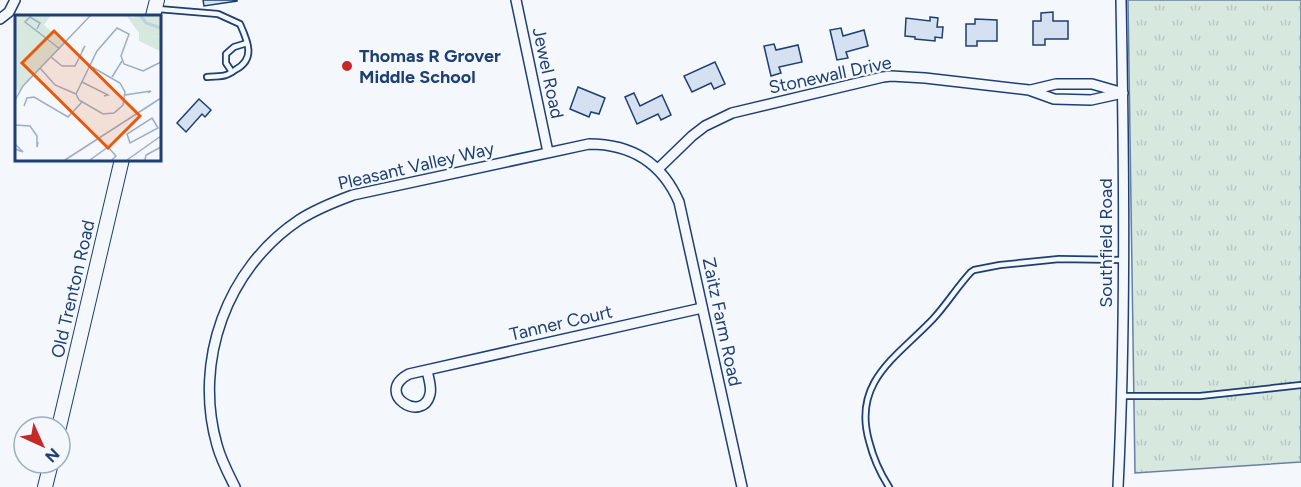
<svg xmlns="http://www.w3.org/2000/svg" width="1301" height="487" font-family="Figtree,sans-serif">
  <defs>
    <pattern id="grass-tufts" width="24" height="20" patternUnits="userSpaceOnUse" patternTransform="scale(1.5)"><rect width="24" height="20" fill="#d7e8df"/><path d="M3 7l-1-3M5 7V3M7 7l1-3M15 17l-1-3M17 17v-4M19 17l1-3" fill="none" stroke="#b8c8c3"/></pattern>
  </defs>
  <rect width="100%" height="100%" fill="#f4f7fb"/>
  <!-- grass -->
  <path fill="url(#grass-tufts)" stroke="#687fa3" stroke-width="1.5" d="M1128 0H1301V462L1135 473Z"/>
  <!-- building -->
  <g fill="#d5e0f0" stroke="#1d3f73" stroke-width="1.5">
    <path d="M203 0H237V1L204 6Z"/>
    <path d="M1053 12V21H1068V39H1045V45H1033V21H1041V13Z"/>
    <path d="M930 17 938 18 937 27H943L942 38 935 37V41L915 39V37L905 36 906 18 930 21Z"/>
    <path d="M975 19 997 20V41H977V46H966V24H975Z"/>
    <path d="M841 28 843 36 864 30 868 46 846 52 848 58 837 60 830 30Z"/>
    <path d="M774 44 776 50 798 45 802 62 779 67 781 73 771 76 764 46Z"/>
    <path d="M715 62 725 84 714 89 711 83 692 92 684 76Z"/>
    <path d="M578 87 605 98 599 114 591 112 589 117 570 109Z"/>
    <path d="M634 93 640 106 662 95 671 115 661 120 658 114 637 124 625 97Z"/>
    <path d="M199 99 211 110 205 117 202 114 186 132 177 123Z"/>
  </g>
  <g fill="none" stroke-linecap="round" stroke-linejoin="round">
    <!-- lane casing -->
    <g stroke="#1d3f73" stroke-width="8">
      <g id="lane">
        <path d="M158 9 218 14 240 24C248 42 256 59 235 70 234 71 227 75 226 75 221 77 213 76 207 77"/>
        <path d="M232 72 226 63V54L234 47 247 43"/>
        <path d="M1121 396H1200L1301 385"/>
        <path d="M889 487C880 473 873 457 869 441 852 381 898 356 933 319 947 304 957 287 971 272L974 270 1000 265 1059 259 1123 260"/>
      </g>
    </g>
    <!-- street casing -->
    <g stroke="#1d3f73" stroke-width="12">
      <g id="street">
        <path d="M516 0 548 152"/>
        <path d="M0 19 9 12 15 0"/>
        <path d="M1031 90 1056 84H1092L1120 92"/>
        <path d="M658 169 692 136 705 126 732 113 883 77 891 76 925 78 1029 90 1054 99 1091 100 1123 93"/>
        <path d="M427 370C428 377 432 387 430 394 423 425 373 393 409 374L702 308"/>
        <path d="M235 487C228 473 221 460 217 445 193 361 227 268 299 220 316 209 334 202 353 195L589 144C632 144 662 163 679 202L742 487"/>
        <path d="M1118 487C1126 325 1124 162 1121 0"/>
      </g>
    </g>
    <!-- secondary casing -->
    <g stroke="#1d3f73" stroke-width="16">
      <g id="secondary">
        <path d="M153 16 157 0"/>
        <path d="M59 427 122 159"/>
        <path d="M45 487 51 463"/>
      </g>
    </g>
    <!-- lane -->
    <use href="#lane" stroke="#f4f7fb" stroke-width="4.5"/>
    <!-- street -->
    <use href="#street" stroke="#f4f7fb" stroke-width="9"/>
    <!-- secondary -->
    <use href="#secondary" stroke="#f4f7fb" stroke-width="14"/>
  </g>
  <!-- markers -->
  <circle fill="#c62828" stroke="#f4f7fb" stroke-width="2" cx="347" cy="66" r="6"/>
  <g text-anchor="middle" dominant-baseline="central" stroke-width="4.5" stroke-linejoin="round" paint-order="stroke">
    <!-- poi labels -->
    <g font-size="18" font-weight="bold" fill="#1d3f73" stroke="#f4f7fb" text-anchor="start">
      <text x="359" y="56">Thomas R Grover<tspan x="359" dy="21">Middle School</tspan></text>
    </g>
    <!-- street labels -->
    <g font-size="18" fill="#1d3f73" stroke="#f4f7fb">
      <text transform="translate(548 73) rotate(78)">Jewel Road</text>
      <text transform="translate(830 75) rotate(-12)">Stonewall Drive</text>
      <text transform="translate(416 166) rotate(-13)">Pleasant Valley Way</text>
      <text transform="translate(1106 243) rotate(-90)">Southfield Road</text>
      <text transform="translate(73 289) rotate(-77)">Old Trenton Road</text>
      <text transform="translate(722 322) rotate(78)">Zaitz Farm Road</text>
      <text transform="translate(561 323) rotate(-13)">Tanner Court</text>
    </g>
  </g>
  <!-- overview -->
  <g transform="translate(15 15)">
    <rect width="146" height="146" fill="#f4f7fb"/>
    <path d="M0 0H36L29 10 50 28 4 76 0 73ZM111 0 126 5 136 21 145 22V36L124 26V18Z" fill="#d7e8df"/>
    <path d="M118 0H145V22L136 21Z" fill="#d7e8df"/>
    <path fill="none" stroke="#bed0e5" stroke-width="3" d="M125 0 131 8 146 13"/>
    <path fill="none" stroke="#9eadc5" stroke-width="1.5" d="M22 14 25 8 15 2 10 7 45 34M36 42 47 51H60L70 31 67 36M25 53 40 70 61 79M97 62 107 46M67 67 93 80 89 81M61 79 82 36 102 13 114 19 106 41 109 49 128 56 146 47M61 79 64 85 88 99 99 98 108 90 110 77 105 68 77 52M110 80 136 76 133 78M0 85 8 71 76 0M9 91 12 83 19 82 53 102 67 87M137 103 143 113 115 128 112 119ZM0 110 15 111 22 121V132L23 127M0 129 8 137 0 134M50 145 146 83M75 145 93 132 101 141 97 145M112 145 146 121M130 145 131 140 146 132"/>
    <path fill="#e8590c" fill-opacity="0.15" stroke="#e8590c" stroke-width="3" d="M39 16 125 101 93 133 7 48Z"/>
    <rect width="146" height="146" fill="none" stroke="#1d3f73" stroke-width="3"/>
  </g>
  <!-- north arrow -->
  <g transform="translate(42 445) rotate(135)"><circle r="28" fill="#f4f7fb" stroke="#9eadc5" stroke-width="1.5"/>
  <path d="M0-4.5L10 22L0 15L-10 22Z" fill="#c62828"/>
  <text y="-9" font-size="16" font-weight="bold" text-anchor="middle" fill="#1d3f73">N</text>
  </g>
</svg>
